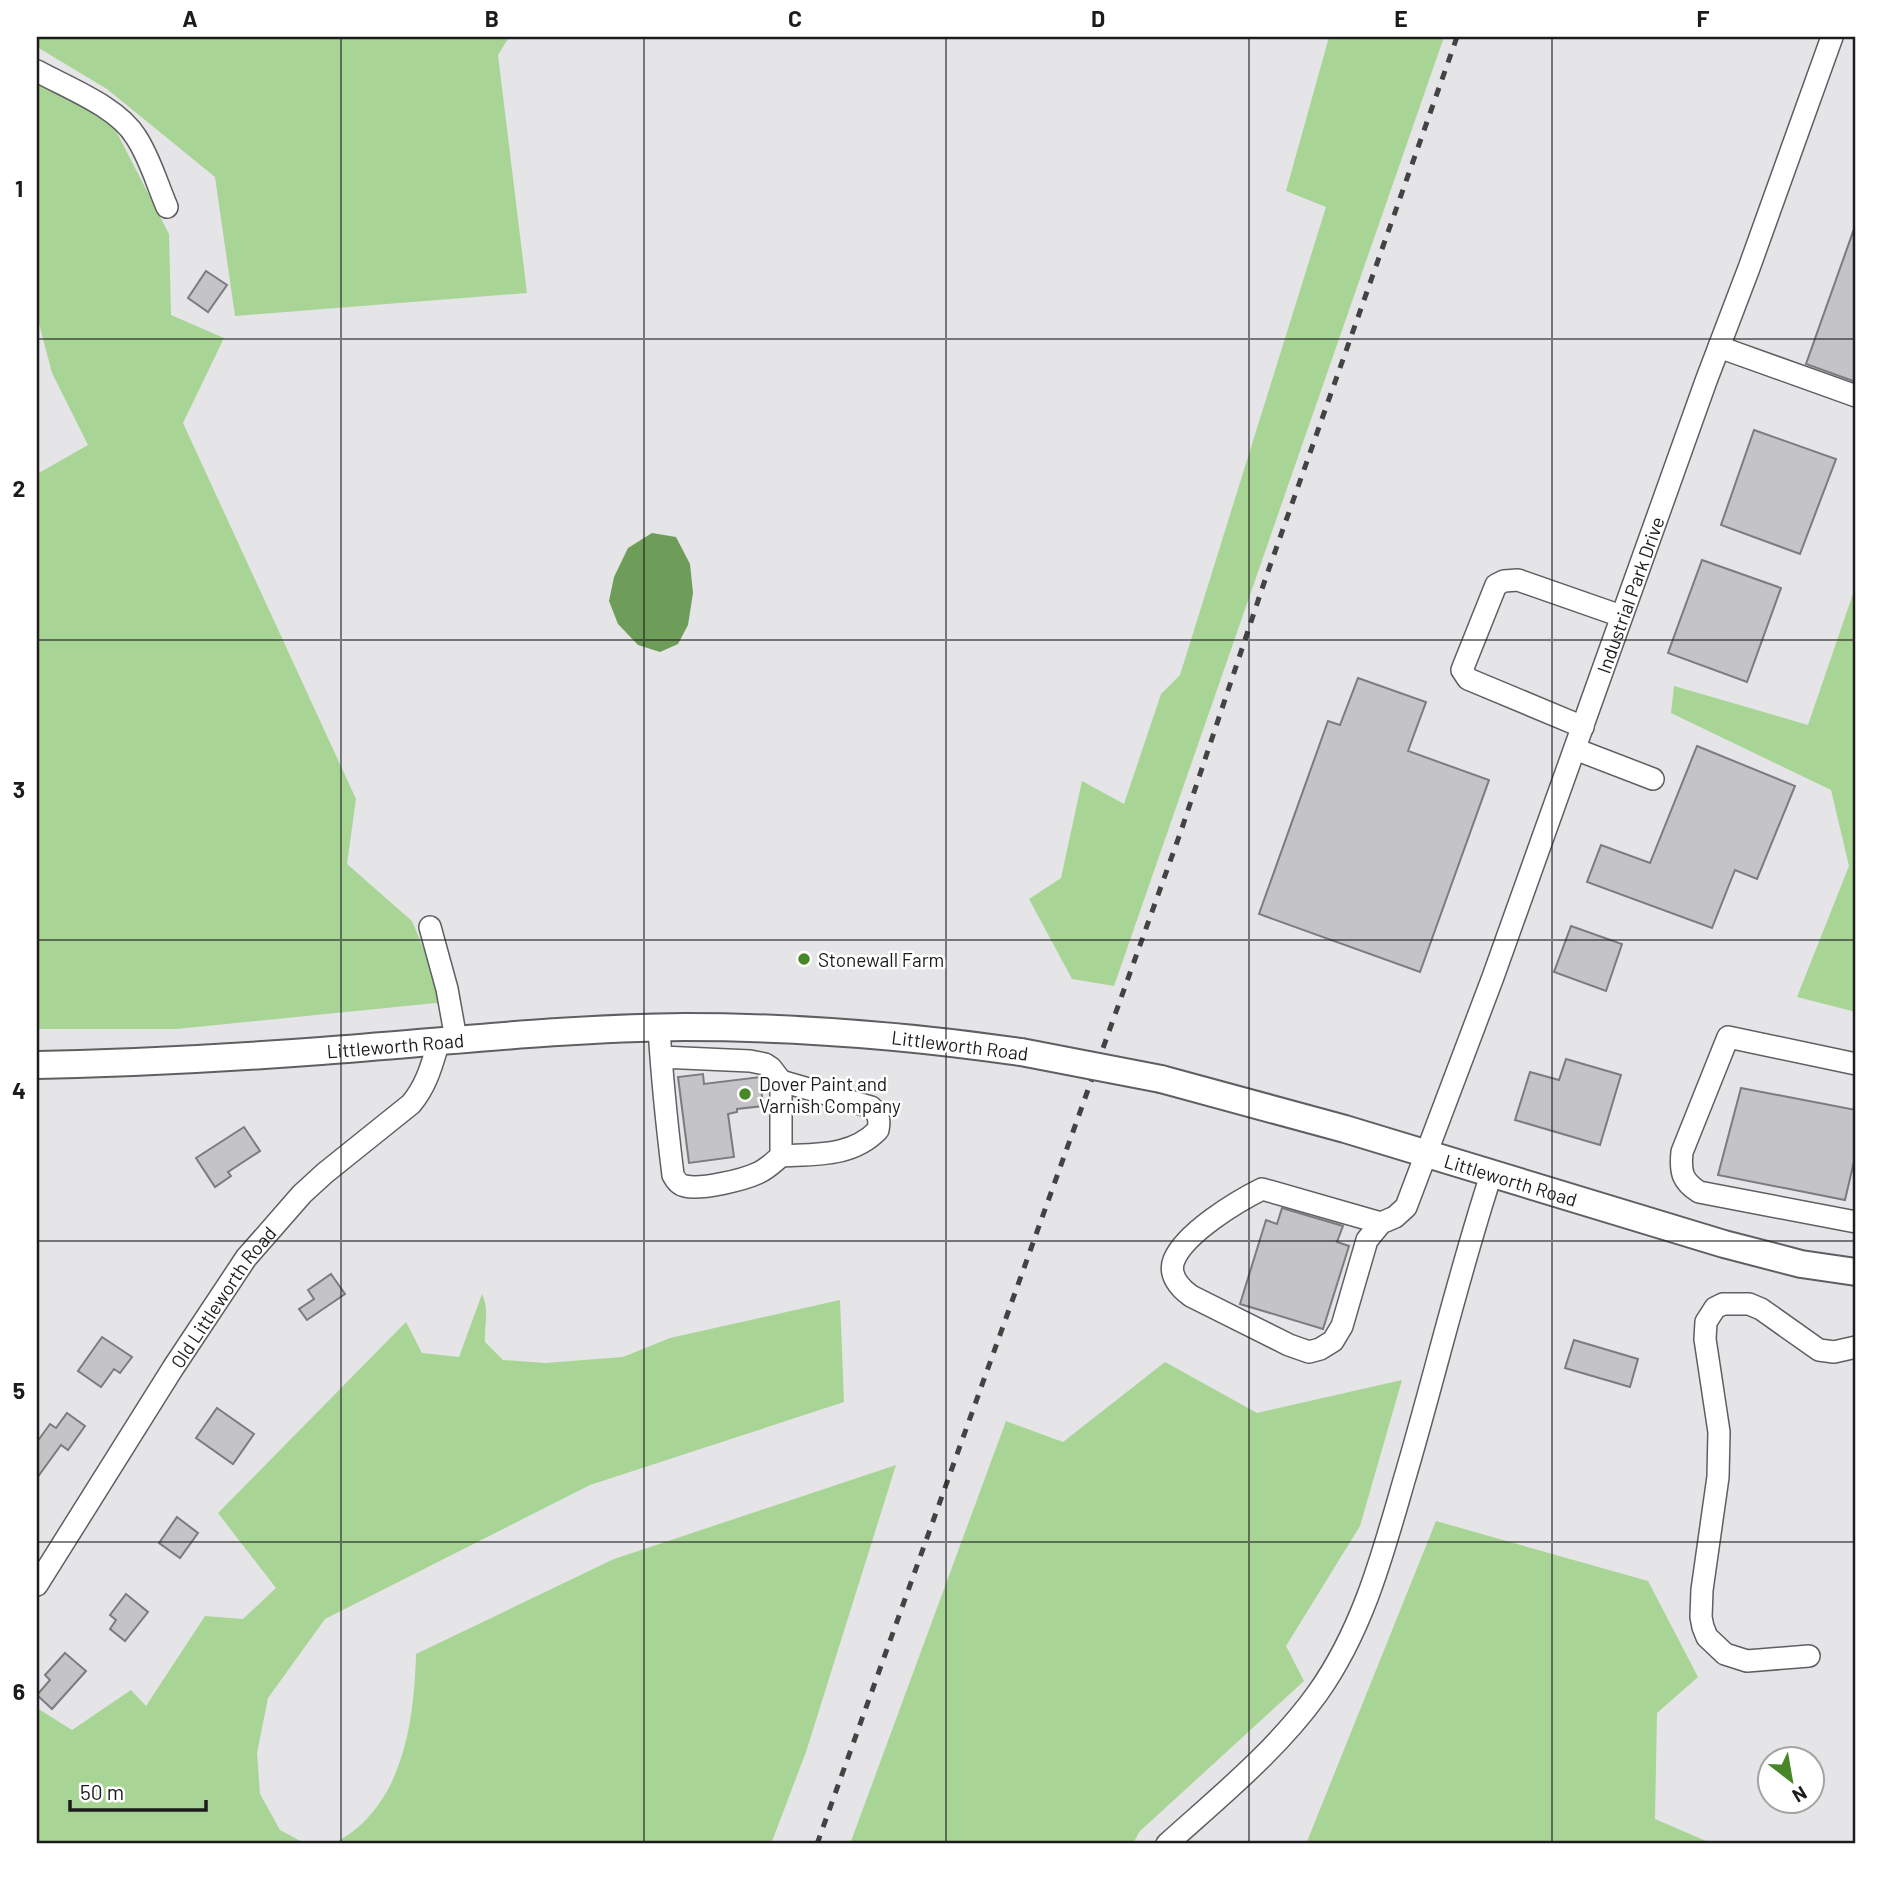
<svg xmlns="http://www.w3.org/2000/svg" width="1893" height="1881" font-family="Barlow,sans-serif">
  <rect width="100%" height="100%" fill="#e5e4e7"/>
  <!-- green -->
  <g fill="#a8d596">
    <path d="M37 37H509L498 55 527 293 235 316 215 177 107 89 37 47Z"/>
    <path d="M1329 37H1444L1114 986 1072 979 1029 899 1061 878 1082 781 1124 804 1161 694 1180 675 1326 207 1286 191Z"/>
    <path d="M37 79 114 127 169 234 171 315 224 338 183 423 356 799 347 864 412 921 446 1002 176 1029H37V474L88 445 52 373 37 316Z"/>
    <path d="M1856 585V1012L1797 997 1849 866 1831 790 1671 713 1674 686 1808 725Z"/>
    <path d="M482 1294C490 1312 484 1323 485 1342L503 1360 545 1363 623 1357 670 1338 840 1300 844 1402 590 1485 325 1619 268 1698 257 1753 260 1794 280 1830 306 1844H37V1708L72 1730 131 1690 146 1706 205 1616 243 1619 276 1588 218 1513 406 1322 422 1353 459 1357Z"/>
    <path d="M1165 1362 1257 1413 1402 1380 1360 1526 1286 1646 1304 1681 1139 1832 1133 1844H850L1006 1421 1063 1442Z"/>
    <path d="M896 1465 806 1752 771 1844H333C402 1809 414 1725 416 1654L614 1559Z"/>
    <path d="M1436 1521 1648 1581 1698 1677 1657 1713 1655 1819 1713 1844H1306Z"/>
  </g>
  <!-- water -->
  <path fill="#6e9d5a" d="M652 533 676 537 690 564 693 593 688 625 678 644 660 652 638 645 618 624 609 601 614 577 628 548Z"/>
  <!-- building -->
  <g fill="#c4c3c6" stroke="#7d7b7f" stroke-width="2">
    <path d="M1854 229 1856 230V382L1806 364Z"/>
    <path d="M206 271 227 285 208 312 188 298Z"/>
    <path d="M1754 430 1836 459 1800 554 1721 525Z"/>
    <path d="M1702 560 1781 588 1747 682 1668 653Z"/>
    <path d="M1358 678 1426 702 1408 751 1489 780 1420 972 1259 914 1328 721 1340 725Z"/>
    <path d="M1697 746 1795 786 1757 879 1735 870 1712 928 1587 882 1601 845 1650 863Z"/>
    <path d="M1571 926 1622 944 1606 991 1554 972Z"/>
    <path d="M1566 1059 1621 1075 1600 1145 1515 1120 1530 1072 1559 1080Z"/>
    <path d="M703 1074 704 1084 760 1077 763 1106 737 1109V1112L728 1114 734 1157 689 1163 678 1077Z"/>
    <path d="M1741 1088 1856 1110V1153L1845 1200 1718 1175Z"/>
    <path d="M244 1127 260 1151 228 1172 231 1176 215 1187 196 1158Z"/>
    <path d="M1282 1208 1343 1226 1337 1242 1349 1246 1323 1329 1240 1304 1266 1220 1277 1224Z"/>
    <path d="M331 1274 345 1294 307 1320 299 1309 314 1299 308 1290Z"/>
    <path d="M102 1337 132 1357 120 1373 114 1369 101 1387 78 1371Z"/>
    <path d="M1574 1340 1638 1359 1630 1387 1565 1368Z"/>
    <path d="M217 1408 254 1434 233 1464 196 1438Z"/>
    <path d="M67 1413 85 1426 68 1450 61 1445 37 1478V1442L50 1424 56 1428Z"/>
    <path d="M177 1517 198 1533 180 1558 159 1543Z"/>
    <path d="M126 1594 148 1612 125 1641 110 1629 116 1620 110 1615Z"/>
    <path d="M65 1653 86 1671 52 1709 37 1695 50 1680 45 1675Z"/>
  </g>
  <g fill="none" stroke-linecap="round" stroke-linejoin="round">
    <!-- minor casing -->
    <g stroke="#5f5e62" stroke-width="24">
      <g id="minor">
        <path d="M37 71C68 88 118 107 136 137 150 158 157 184 167 207"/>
        <path d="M1719 347 1856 396"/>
        <path d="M1583 727 1468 679 1462 670 1496 585 1504 581 1518 580 1621 616"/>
        <path d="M1575 749 1653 779"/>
        <path d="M430 927 447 989 456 1039"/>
        <path d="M659 1028C662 1078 667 1126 673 1175 676 1181 679 1185 685 1186 701 1190 743 1180 758 1173 767 1169 774 1162 781 1156V1081L771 1068 765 1064 750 1061 661 1057"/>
        <path d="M1856 1064 1728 1037 1682 1152C1680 1172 1682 1181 1699 1192L1856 1222"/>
        <path d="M781 1081 871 1107C879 1114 880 1120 878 1130 852 1157 816 1154 781 1156"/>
        <path id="s1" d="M1381 1223 1367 1240 1342 1326 1333 1341 1320 1349 1309 1352 1289 1345 1191 1296C1180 1288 1168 1275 1174 1260 1185 1233 1236 1202 1262 1189L1381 1223 1395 1217 1406 1207 1493 977 1706 381 1749 268 1832 37"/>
        <path id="s2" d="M37 1585 173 1368 246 1258 302 1194 325 1173 411 1104C427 1085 432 1064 439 1041"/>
        <path d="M1809 1656 1747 1661 1725 1654 1707 1637 1703 1627 1701 1617 1702 1590 1718 1477 1719 1432 1705 1339 1706 1322 1715 1308 1723 1304H1749L1761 1309 1819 1350 1834 1352 1856 1347"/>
        <path d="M1167 1844C1218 1798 1276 1751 1317 1694 1362 1631 1382 1557 1403 1484 1434 1380 1458 1275 1492 1172"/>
      </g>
    </g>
    <!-- major casing -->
    <g stroke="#5f5e62" stroke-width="30">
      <g id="major">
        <path id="s3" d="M37 1065C132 1063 227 1058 321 1051 442 1042 563 1028 685 1027 798 1027 910 1036 1021 1052"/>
        <path id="s4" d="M1161 1079 1345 1129 1724 1244 1801 1264 1856 1272"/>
      </g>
    </g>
    <!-- minor -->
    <use href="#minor" stroke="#fff" stroke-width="21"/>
    <!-- major -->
    <use href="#major" stroke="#fff" stroke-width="26"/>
    <!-- rail -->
    <path stroke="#434344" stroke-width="5" stroke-dasharray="9 9" stroke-linecap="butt" d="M817 1844 1181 831 1265 580 1457 37"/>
    <!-- major-bridge casing -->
    <g stroke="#5f5e62" stroke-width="30" stroke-linecap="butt">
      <path id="major-bridge" d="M1021 1052 1161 1079"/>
    </g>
    <!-- major-bridge -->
    <use href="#major-bridge" stroke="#fff" stroke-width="26"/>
  </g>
  <!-- grid -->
  <path fill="none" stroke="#1c1c1d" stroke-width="2" stroke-opacity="0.55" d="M341 37V1844M644 37V1844M946 37V1844M1249 37V1844M1552 37V1844M37 339H1856M37 640H1856M37 940H1856M37 1241H1856M37 1542H1856"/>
  <!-- markers -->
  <g fill="#488727" stroke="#fff" stroke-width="2.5">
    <circle cx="804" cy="959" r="7"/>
    <circle cx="745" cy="1094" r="7"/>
  </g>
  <g text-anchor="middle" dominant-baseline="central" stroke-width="5" stroke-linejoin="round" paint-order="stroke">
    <!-- street labels -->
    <g font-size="19" fill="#1c1c1d" stroke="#fff">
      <text stroke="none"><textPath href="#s1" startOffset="1250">Industrial Park Drive</textPath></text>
      <text stroke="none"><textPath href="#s3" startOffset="359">Littleworth Road</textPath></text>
      <text transform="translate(960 1045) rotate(7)">Littleworth Road</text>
      <text stroke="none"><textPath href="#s4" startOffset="364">Littleworth Road</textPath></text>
      <text stroke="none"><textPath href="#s2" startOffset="343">Old Littleworth Road</textPath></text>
    </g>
    <!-- poi labels -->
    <g font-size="19" fill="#1c1c1d" stroke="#fff" text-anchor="start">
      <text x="818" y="959">Stonewall Farm</text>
      <text x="759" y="1083">Dover Paint and<tspan x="759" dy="22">Varnish Company</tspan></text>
    </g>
  </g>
  <!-- border -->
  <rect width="1893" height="1881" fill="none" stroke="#ffffff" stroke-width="77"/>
  <!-- north arrow -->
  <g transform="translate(1791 1780) rotate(149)"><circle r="33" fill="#ffffff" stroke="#a4a4a5" stroke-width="2"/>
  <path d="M0-5L12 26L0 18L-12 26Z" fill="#488727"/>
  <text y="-10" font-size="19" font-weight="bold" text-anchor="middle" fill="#1c1c1d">N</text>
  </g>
  <!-- scale -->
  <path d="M70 1800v10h136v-10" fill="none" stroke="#1c1c1d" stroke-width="3.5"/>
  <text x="80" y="1800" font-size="21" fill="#1c1c1d" stroke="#ffffff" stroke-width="5" paint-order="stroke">50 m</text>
  <rect x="38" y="38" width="1816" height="1804" fill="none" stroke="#1c1c1d" stroke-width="2.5"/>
  <g font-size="23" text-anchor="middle" font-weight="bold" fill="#1c1c1d">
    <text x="190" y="27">A</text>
    <text x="492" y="27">B</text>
    <text x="795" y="27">C</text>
    <text x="1098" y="27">D</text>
    <text x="1401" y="27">E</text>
    <text x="1703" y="27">F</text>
    <text x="19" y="197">1</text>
    <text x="19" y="497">2</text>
    <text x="19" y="798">3</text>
    <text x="19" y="1099">4</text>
    <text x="19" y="1399">5</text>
    <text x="19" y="1700">6</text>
  </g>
</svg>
